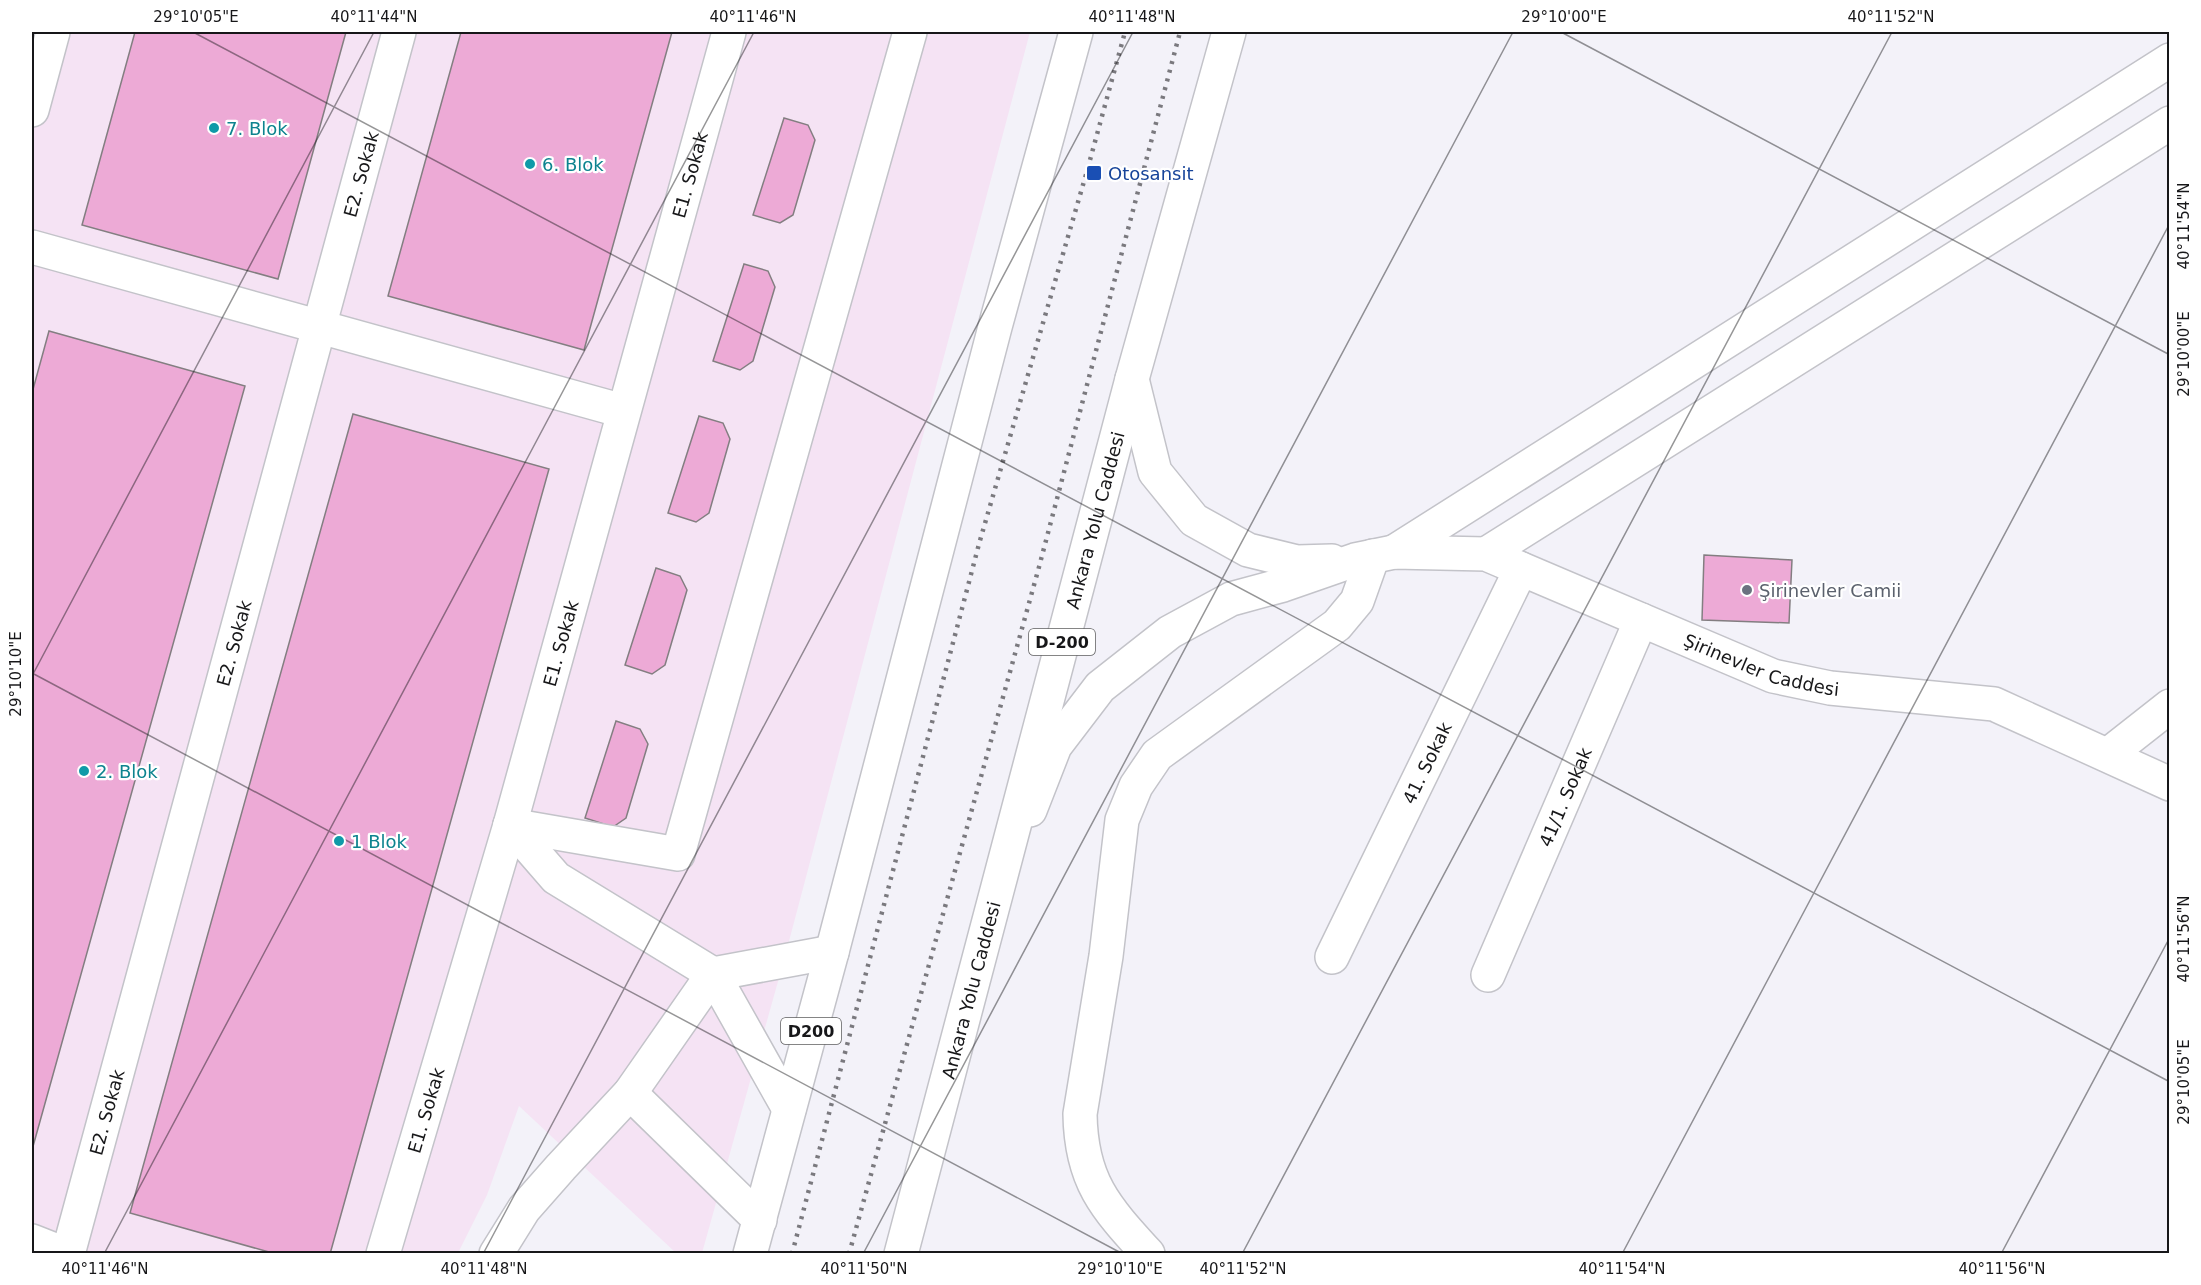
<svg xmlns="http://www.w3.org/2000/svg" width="2201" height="1285" font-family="'DejaVu Sans',sans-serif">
  <rect width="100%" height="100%" fill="#f3f2f9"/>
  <!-- industrial -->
  <path fill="#f5e3f4" d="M32 32H1030L784 960 702 1253H676L519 1106 487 1195 458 1253H32Z"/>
  <!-- building -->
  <g fill="#edaad6" stroke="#837e81" stroke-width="1.5">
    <path d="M135 32H346L278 279 82 225Z"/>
    <path d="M461 32H672L584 350 388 296Z"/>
    <path d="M784 118 808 125 815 140 793 215 780 223 753 215Z"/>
    <path d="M744 264 768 271 775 287 753 361 740 370 713 361Z"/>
    <path d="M49 331 245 386 32 1150V393Z"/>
    <path d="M353 414 549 469 330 1254H276L130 1213Z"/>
    <path d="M699 416 723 423 730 439 709 513 696 522 668 513Z"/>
    <path d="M1704 555 1792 560 1789 623 1702 620Z"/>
    <path d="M656 568 680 576 687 590 665 665 652 674 625 665Z"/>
    <path d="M616 721 640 729 648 744 626 818 613 827 585 818Z"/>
  </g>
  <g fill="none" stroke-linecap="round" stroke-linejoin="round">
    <!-- minor casing -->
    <g stroke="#c3c3c9" stroke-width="36">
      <g id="minor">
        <path d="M32 110 53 32"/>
        <path d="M32 247 623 411"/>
        <path d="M2109 754 2170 706"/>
        <path d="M510 825 678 854 910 32"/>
        <path d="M510 825 556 878 713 974 789 1109"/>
        <path id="s1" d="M1332 957 1521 569"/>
        <path id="s2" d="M1488 975 1641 620"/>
        <path d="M630 1093 760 1220"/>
        <path d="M32 1241 65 1254"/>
        <path id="s3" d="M68 1254 399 32"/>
        <path id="s4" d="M383 1254 510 825 729 32"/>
        <path d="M496 1254 524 1209 561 1167 630 1093 713 974 832 952"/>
        <path d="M1148 1254C1105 1207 1081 1181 1080 1114L1106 956 1122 820 1136 786 1157 755 1337 625 1357 601 1373 556"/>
      </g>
    </g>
    <!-- major casing -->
    <g stroke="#c3c3c9" stroke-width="36">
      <g id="major">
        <path d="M1132 379 1155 472 1194 520 1248 550 1297 562 1332 561"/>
        <path d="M1394 552 2170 60"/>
        <path d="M1486 554 2170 123"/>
        <path id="s5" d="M1030 810 1055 746 1100 687 1170 632 1231 599 1283 585 1355 560 1394 552 1486 554 1773 676 1830 688 1994 704 2170 784"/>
      </g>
    </g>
    <!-- highway casing -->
    <g stroke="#c3c3c9" stroke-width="36">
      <g id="highway">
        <path d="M750 1254 832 952 995 327 1076 32"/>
        <path id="s6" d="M901 1254 1132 379 1229 32"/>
      </g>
    </g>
    <!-- minor -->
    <use href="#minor" stroke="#fff" stroke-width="33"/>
    <!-- major -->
    <use href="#major" stroke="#fff" stroke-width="33"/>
    <!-- highway -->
    <use href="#highway" stroke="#fff" stroke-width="33"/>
    <!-- rail -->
    <g stroke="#7a797e" stroke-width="4.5" stroke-dasharray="3 6" stroke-linecap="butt">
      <path d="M792 1254 979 544 1087 171 1125 32"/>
      <path d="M849 1254 1039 567 1180 32"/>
    </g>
  </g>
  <!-- ticks -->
  <path fill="none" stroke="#171719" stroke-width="1.5" stroke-opacity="0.45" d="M193 32 2170 1082M1561 32 2170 355M32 673 1123 1254M32 676 374 32M104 1254 754 32M483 1254 1133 32M863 1254 1513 32M1242 1254 1892 32M1622 1254 2170 223M2001 1254 2170 937"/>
  <!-- markers -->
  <g fill="#0f9aa8" stroke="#fff" stroke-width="2">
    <circle cx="214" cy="128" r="6"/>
    <circle cx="530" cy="164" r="6"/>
    <circle cx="84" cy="771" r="6"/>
    <circle cx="339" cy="841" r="6"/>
  </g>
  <rect fill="#1a4fb4" stroke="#fff" stroke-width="2" x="1086" y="165" width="16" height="16" rx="3"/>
  <circle fill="#6b7280" stroke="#fff" stroke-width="2" cx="1747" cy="590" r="6"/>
  <g text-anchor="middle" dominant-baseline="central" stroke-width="4.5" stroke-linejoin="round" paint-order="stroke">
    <!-- shield labels -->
    <g fill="#fff" stroke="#5d5d5e" stroke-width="1.5">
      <rect x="1029" y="629" width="66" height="26" rx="4.5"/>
      <rect x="781" y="1018" width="60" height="26" rx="4.5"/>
    </g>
    <g font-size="16" font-weight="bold" fill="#171719">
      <text x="1062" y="642">D-200</text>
      <text x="811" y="1031">D200</text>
    </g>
    <!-- culture labels -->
    <g font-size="18" fill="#0d838f" stroke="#fff" text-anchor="start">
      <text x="226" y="128">7. Blok</text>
      <text x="542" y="164">6. Blok</text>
      <text x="96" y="771">2. Blok</text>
      <text x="351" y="841">1 Blok</text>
    </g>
    <!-- street labels -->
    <g font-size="18" fill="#171719" stroke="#fff">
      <text stroke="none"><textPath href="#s3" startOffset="1119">E2. Sokak</textPath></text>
      <text stroke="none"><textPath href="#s4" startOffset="1122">E1. Sokak</textPath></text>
      <text stroke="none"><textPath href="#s6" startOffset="759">Ankara Yolu Caddesi</textPath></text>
      <text stroke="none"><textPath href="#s3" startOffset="633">E2. Sokak</textPath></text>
      <text stroke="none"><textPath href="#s4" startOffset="636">E1. Sokak</textPath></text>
      <text stroke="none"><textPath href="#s5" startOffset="861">Şirinevler Caddesi</textPath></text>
      <text stroke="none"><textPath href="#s1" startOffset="216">41. Sokak</textPath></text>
      <text stroke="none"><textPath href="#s2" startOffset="194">41/1. Sokak</textPath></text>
      <text stroke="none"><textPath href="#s6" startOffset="273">Ankara Yolu Caddesi</textPath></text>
      <text stroke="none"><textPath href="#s4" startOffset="150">E1. Sokak</textPath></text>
      <text stroke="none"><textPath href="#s3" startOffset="147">E2. Sokak</textPath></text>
    </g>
    <!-- transit labels -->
    <g font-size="18" fill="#164399" stroke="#fff" text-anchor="start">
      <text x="1108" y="173">Otosansit</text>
    </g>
    <!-- worship labels -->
    <g font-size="18" fill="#5b616d" stroke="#fff" text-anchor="start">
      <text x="1759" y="590">Şirinevler Camii</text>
    </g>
  </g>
  <!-- border -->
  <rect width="2201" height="1285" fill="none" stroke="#ffffff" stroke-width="66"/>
  <rect x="33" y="33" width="2135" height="1219" fill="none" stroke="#171719" stroke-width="2"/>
  <g font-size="15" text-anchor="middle" fill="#171719">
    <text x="196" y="22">29°10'05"E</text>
    <text x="374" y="22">40°11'44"N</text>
    <text x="753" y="22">40°11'46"N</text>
    <text x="1132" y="22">40°11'48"N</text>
    <text x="1564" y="22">29°10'00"E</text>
    <text x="1891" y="22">40°11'52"N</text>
    <text transform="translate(2184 226) rotate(-90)" y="5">40°11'54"N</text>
    <text transform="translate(2184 354) rotate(-90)" y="5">29°10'00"E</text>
    <text transform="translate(16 674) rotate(-90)" y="5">29°10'10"E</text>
    <text transform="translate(2184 939) rotate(-90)" y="5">40°11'56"N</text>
    <text transform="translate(2184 1082) rotate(-90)" y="5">29°10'05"E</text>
    <text x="105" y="1274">40°11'46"N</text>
    <text x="484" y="1274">40°11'48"N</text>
    <text x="864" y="1274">40°11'50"N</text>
    <text x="1120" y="1274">29°10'10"E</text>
    <text x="1243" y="1274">40°11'52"N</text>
    <text x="1622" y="1274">40°11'54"N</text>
    <text x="2002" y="1274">40°11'56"N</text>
  </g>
</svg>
